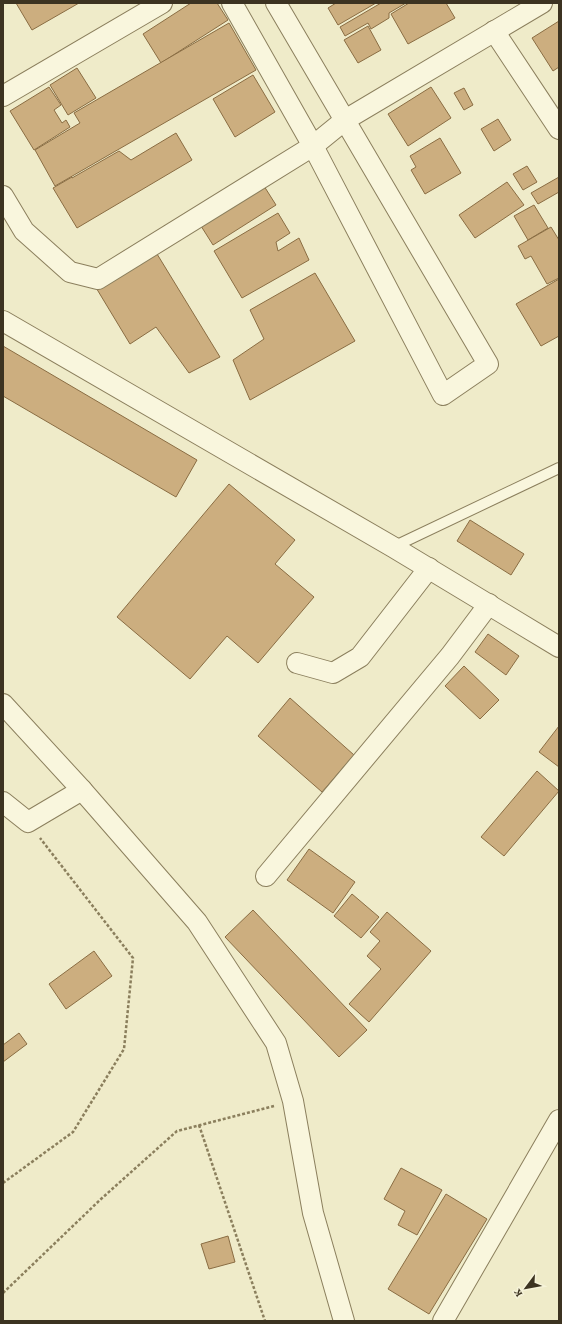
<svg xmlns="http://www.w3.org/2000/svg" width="562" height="1324" font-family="'Crimson Pro',serif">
  <rect width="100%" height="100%" fill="#efebc9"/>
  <!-- building -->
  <g fill="#ccae7f" stroke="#8a6d43">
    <path d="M16 3H79L32 30Z"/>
    <path d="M191 3H217L228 20 161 63 143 34Z"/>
    <path d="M336 3H376L338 25 328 8Z"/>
    <path d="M381 3H406L389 13V18L371 29 368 23 345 36 340 27Z"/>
    <path d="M409 3H446L455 18 408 44 391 14Z"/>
    <path d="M559 21V67L553 71 532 38Z"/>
    <path d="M229 23 256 70 55 186 35 150 80 123 74 113Z"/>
    <path d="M368 26 381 50 358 63 344 40Z"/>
    <path d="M77 68 96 98 68 115 50 85Z"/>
    <path d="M253 75 275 112 235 137 213 99Z"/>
    <path d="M49 87 61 105 54 110 62 123 66 120 70 127 34 150 10 111Z"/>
    <path d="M431 87 451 118 408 146 388 114Z"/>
    <path d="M464 88 473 105 464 110 454 93Z"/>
    <path d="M498 119 511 140 494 151 481 129Z"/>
    <path d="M176 133 192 160 77 228 53 188 72 177V178L119 151 131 160Z"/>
    <path d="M440 138 461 173 425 194 411 170 416 167 410 156Z"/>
    <path d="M527 166 537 182 523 190 513 174Z"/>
    <path d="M559 177V192L538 204 531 193Z"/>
    <path d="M507 182 524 205 475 238 459 215Z"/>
    <path d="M264 186 276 205 213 245 201 226Z"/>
    <path d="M534 205 548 228 528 240 514 216Z"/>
    <path d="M278 213 290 233 276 242 278 251 299 238 309 260 242 298 214 251Z"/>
    <path d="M551 227 559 240V278L547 284 531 256 525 259 518 246Z"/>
    <path d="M154 249 220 357 189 373 156 327 130 344 95 286Z"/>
    <path d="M315 273 355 341 250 400 233 360 264 339 250 310Z"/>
    <path d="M559 279V336L541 346 516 304Z"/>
    <path d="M3 346 197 460 176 497 3 396Z"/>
    <path d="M229 484 295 540 275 564 314 597 258 663 227 636 190 679 117 617Z"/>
    <path d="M470 520 524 554 511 575 457 541Z"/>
    <path d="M488 634 519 656 506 675 475 652Z"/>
    <path d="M464 666 499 700 480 719 445 686Z"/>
    <path d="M290 698 354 755 322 792 258 736Z"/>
    <path d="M559 726V767L539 752Z"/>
    <path d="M537 771 559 791 504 856 481 837Z"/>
    <path d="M309 849 355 882 333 913 287 880Z"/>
    <path d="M352 894 379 917 361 938 334 916Z"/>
    <path d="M253 910 367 1030 339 1057 225 937Z"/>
    <path d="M387 912 431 951 369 1022 349 1004 381 969 367 956 380 941 370 932Z"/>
    <path d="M94 951 112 976 66 1009 49 984Z"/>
    <path d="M19 1033 27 1044 3 1062V1045Z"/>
    <path d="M401 1168 442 1190 417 1235 398 1225 405 1211 384 1199Z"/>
    <path d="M446 1194 487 1219 429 1314 388 1289Z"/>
    <path d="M228 1236 235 1262 209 1269 201 1244Z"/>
  </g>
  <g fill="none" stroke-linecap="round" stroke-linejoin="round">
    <!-- service casing -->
    <g stroke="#8b7f5d" stroke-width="12">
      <path id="service" d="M393 547 559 468"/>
    </g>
    <!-- minor casing -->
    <g stroke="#8b7f5d" stroke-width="22">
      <g id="minor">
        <path d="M232 3 313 146 443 395 488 364 276 3"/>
        <path d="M494 31 559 129"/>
        <path d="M3 96 162 3"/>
        <path d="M3 196 24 231 70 272 98 279 313 146 345 120 542 3"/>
        <path d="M3 321 393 547 559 647"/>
        <path d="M297 663 333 673 360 657 429 568"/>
        <path d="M3 704 82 790 197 922 276 1043 293 1101 313 1213 344 1321"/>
        <path d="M3 802 28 822 82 790"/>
        <path d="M266 876 450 656 489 604"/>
        <path d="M443 1321 559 1120"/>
      </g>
    </g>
    <!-- path -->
    <g stroke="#8b7f5d" stroke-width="2.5" stroke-dasharray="3 2" stroke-linecap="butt">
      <path d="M199 1125 265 1321"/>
      <path d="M3 1183 73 1132 124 1049 133 958 40 838"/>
      <path d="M3 1293 101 1199 177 1131 274 1106"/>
    </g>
    <!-- service -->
    <use href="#service" stroke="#f9f6dd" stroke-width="10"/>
    <!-- minor -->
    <use href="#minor" stroke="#f9f6dd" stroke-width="20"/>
  </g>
  <!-- border -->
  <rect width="562" height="1324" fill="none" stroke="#3c3321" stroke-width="8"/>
  <!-- north arrow -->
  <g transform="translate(526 1288) rotate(238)" stroke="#f6f3d9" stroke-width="3" paint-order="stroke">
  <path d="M0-3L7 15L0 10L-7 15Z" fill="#3c3321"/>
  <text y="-6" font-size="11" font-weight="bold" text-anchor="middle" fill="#3c3321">K</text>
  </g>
</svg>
